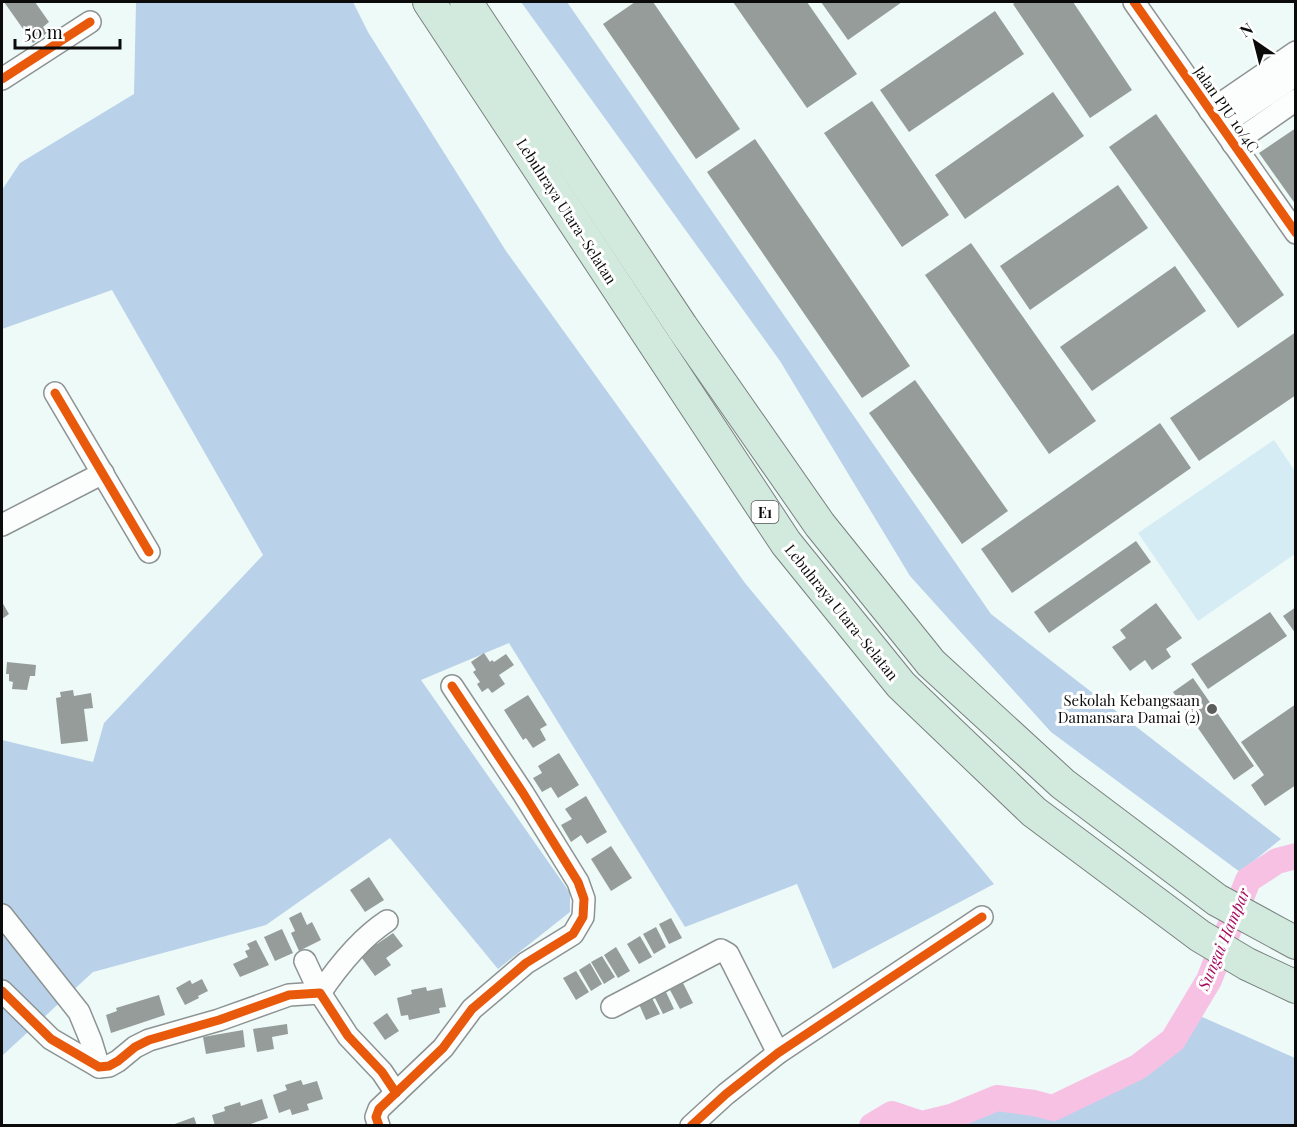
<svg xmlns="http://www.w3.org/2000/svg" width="1297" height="1127" font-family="'Playfair Display',serif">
  <rect width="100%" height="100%" fill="#eefaf8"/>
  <!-- forest -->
  <g fill="#b9d2ea">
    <path d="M136 2H353L368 32 506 251 745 583 994 884 833 969 797 884 685 927 509 643 421 680 570 893V912L498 969 390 838 266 925 93 972 3 1055 2 740 93 762 104 723 263 555 112 290 2 329V190L20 163 134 94Z"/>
    <path d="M521 2H567L991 614 1281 839 1240 872 1051 732 910 576 780 361Z"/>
    <path d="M1200 1016 1295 1058V1125H958L998 1109 1055 1115 1143 1072 1180 1046Z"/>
  </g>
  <!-- pitch -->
  <path fill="#d6ecf5" d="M1274 440 1295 471V554L1198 621 1138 533Z"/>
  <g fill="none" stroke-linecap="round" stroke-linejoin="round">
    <!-- river -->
    <path stroke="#f7c1e4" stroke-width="26" d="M872 1126 892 1114 922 1124 951 1117 997 1098 1034 1103 1053 1108 1138 1067 1173 1040 1209 980 1248 880 1277 861 1296 856"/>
  </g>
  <!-- building -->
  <g fill="#959c9a">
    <path d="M4 2H35L49 22 43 27 47 33 33 43Z"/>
    <path d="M635 2H653L740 129 696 159 603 24Z"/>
    <path d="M733 2H807L857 74 807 108Z"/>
    <path d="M821 2H902L848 40Z"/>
    <path d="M1016 2H1073L1132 90 1090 118 1013 4Z"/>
    <path d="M995 11 1024 54 909 132 880 90Z"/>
    <path d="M1053 92 1084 136 965 219 935 175Z"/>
    <path d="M872 101 949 215 902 247 824 133Z"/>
    <path d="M1156 114 1284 295 1238 328 1109 147Z"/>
    <path d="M1296 128V205L1259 153Z"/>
    <path d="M755 139 910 366 862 398 707 172Z"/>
    <path d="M1118 185 1148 228 1030 310 1000 266Z"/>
    <path d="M971 243 1096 421 1049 454 925 275Z"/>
    <path d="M1175 266 1206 311 1092 391 1060 347Z"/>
    <path d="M1296 332V395L1199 461 1170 418Z"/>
    <path d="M915 380 1008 511 962 544 869 413Z"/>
    <path d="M1160 423 1191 468 1012 593 981 549Z"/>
    <path d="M1136 541 1151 562 1049 633 1034 612Z"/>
    <path d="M2 602 9 614 2 619Z"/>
    <path d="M1156 603 1182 638 1166 649 1171 657 1152 670 1145 660 1130 671 1112 647 1126 638 1120 630Z"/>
    <path d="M1296 607V634L1283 616Z"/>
    <path d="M1270 612 1287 636 1208 689 1191 664Z"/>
    <path d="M484 653 490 662 492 660 494 662 506 654 514 665 499 675 505 684 492 693 488 688 482 692 477 684 480 682 473 672 476 670 471 662Z"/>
    <path d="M7 662 36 665 35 676H30L27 690 12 689 13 682 9 681V674H6Z"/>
    <path d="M1193 678 1254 766 1234 780 1173 692Z"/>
    <path d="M73 690 74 696 91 693 93 708 84 709 88 741 61 744 56 698 61 697 60 692Z"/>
    <path d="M528 695 547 725 540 729 546 740 533 748 526 738 523 740 504 710Z"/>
    <path d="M1296 704V785L1265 806 1251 785 1264 775 1241 742Z"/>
    <path d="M559 753 579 785 558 798 551 787 542 792 533 778 542 773 538 766Z"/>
    <path d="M586 796 607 832 587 844 581 835 571 842 561 825 572 819 565 809Z"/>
    <path d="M611 846 632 878 611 891 591 859Z"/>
    <path d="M369 877 384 900 365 912 350 890Z"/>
    <path d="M301 912 307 925 312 922 321 940 299 951 291 933 295 931 289 918Z"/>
    <path d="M671 918 682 938 669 944 659 924Z"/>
    <path d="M656 927 666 947 654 954 643 934Z"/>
    <path d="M282 929 293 953 275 961 264 937Z"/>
    <path d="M393 933 403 946 386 958 391 965 375 976 359 954 374 940 377 944Z"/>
    <path d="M640 936 652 957 639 964 627 944Z"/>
    <path d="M256 940 269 965 240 977 233 964 248 957 245 951 250 949 247 944Z"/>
    <path d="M616 947 630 971 618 978 604 955Z"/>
    <path d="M602 956 615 977 604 984 591 962Z"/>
    <path d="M590 963 602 984 591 991 579 970Z"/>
    <path d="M576 971 589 992 576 1000 563 978Z"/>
    <path d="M202 979 208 991 198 996 199 998 185 1005 176 988 190 980 192 984Z"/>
    <path d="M683 983 693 1003 680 1009 670 990Z"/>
    <path d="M426 987 427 991 442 988 446 1007 439 1008 440 1013 409 1020 408 1015 401 1016 397 998 412 994 411 990Z"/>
    <path d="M665 990 674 1009 663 1014 654 996Z"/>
    <path d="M159 995 165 1015 111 1033 106 1015 117 1011 116 1008Z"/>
    <path d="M651 996 660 1014 646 1020 638 1002Z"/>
    <path d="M387 1013 399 1031 385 1040 373 1023Z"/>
    <path d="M287 1024 288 1034 272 1037 274 1049 257 1052 253 1029Z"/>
    <path d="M243 1030 245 1047 206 1054 203 1037Z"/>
    <path d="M301 1080 303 1085 317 1081 323 1099 307 1104 309 1110 292 1115 290 1109 279 1113 273 1095 287 1090 285 1085Z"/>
    <path d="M262 1099 268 1118 245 1126H215L212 1115 225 1111 224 1107 240 1102 241 1106Z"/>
    <path d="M194 1117 197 1126H172V1125Z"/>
  </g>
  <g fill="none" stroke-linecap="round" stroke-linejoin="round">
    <!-- minor casing -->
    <g stroke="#8d9392" stroke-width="24">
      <g id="minor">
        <path d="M1134 2 1296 233"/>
        <path d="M2 79 90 22"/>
        <path d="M1210 111 1296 52"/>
        <path d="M1221 126 1296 75"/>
        <path d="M1233 144 1296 100"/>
        <path d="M55 393 149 552"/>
        <path d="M2 525 103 473"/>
        <path d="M2 915 79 1012 91 1041 99 1067"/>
        <path d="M305 961 320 993C337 968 361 938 387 921"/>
        <path d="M2 991 51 1039 99 1067 109 1066 118 1061 135 1047 149 1040 219 1020 289 995 320 993 348 1036 382 1072 396 1093"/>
        <path d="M612 1007 721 950 728 954 778 1053"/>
        <path d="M379 1126 376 1117 379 1109 443 1048 472 1009 526 963 573 934 583 917 584 899 578 882 523 793 452 686"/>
        <path d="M691 1126 726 1094 778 1053 982 917"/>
      </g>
    </g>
    <!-- highway casing -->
    <g stroke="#7a807f" stroke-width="34">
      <g id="highway">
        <path d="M429 2 786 543 901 685 1034 812 1200 936 1247 964 1296 987"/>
        <path d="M466 2 682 327 820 525 931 663 1063 784 1217 900 1296 943"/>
      </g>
    </g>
    <!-- minor -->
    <use href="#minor" stroke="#fcfefe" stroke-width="21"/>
    <!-- highway -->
    <use href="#highway" stroke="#d2eade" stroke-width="32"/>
    <!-- cycleway casing -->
    <g stroke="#fff" stroke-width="13">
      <g id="cycleway">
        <path d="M1134 2 1296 233"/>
        <path d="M2 79 90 22"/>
        <path d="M55 393 149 552"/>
        <path d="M2 991 51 1039 99 1067 109 1066 118 1061 135 1047 149 1040 219 1020 289 995 320 993 348 1036 382 1072 396 1093"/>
        <path d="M379 1126 376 1117 379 1109 443 1048 472 1009 526 963 573 934 583 917 584 899 578 882 523 793 452 686"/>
        <path d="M691 1126 726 1094 778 1053 982 917"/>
      </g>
    </g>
    <!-- cycleway -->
    <use href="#cycleway" stroke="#e8590c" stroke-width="9"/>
  </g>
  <!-- markers -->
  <circle fill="#5a5f5e" stroke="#fff" stroke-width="2" cx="1212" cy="709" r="6"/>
  <g text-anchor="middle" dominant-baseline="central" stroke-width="6" stroke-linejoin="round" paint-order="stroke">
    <!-- shield labels -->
    <rect fill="#fff" stroke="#545454" stroke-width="1.5" x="751.5" y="501" width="27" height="22" rx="4.5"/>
    <g font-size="14" font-weight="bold" fill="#0b0b0b">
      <text x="765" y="512">E1</text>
    </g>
    <!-- street labels -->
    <g font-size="15" fill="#0b0b0b" stroke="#fff">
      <text transform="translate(1227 109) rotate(55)">Jalan PJU 10/4C</text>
      <text transform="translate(567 211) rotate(57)">Lebuhraya Utara–Selatan</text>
      <text transform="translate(842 612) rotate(51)">Lebuhraya Utara–Selatan</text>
    </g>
    <!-- poi labels -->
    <g font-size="15" fill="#0b0b0b" stroke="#fff" text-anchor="end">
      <text x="1200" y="700">Sekolah Kebangsaan<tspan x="1200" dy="17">Damansara Damai (2)</tspan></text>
    </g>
    <!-- water labels -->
    <g font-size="16" font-style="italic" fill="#a60c60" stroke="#fff">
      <text transform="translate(1223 939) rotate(-67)">Sungai Hampar</text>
    </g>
  </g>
  <!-- border -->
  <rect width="1297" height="1127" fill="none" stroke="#0b0b0b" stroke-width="6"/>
  <!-- north arrow -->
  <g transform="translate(1255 42) rotate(325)" stroke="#ffffff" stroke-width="4.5" paint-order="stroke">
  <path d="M0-4.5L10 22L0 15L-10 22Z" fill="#0b0b0b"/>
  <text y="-9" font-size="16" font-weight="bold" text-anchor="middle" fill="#0b0b0b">N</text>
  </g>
  <!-- scale -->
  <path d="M15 39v9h105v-9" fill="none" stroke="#0b0b0b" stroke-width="3"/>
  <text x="24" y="39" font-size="18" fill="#0b0b0b" stroke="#ffffff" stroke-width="4.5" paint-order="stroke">50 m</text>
</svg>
